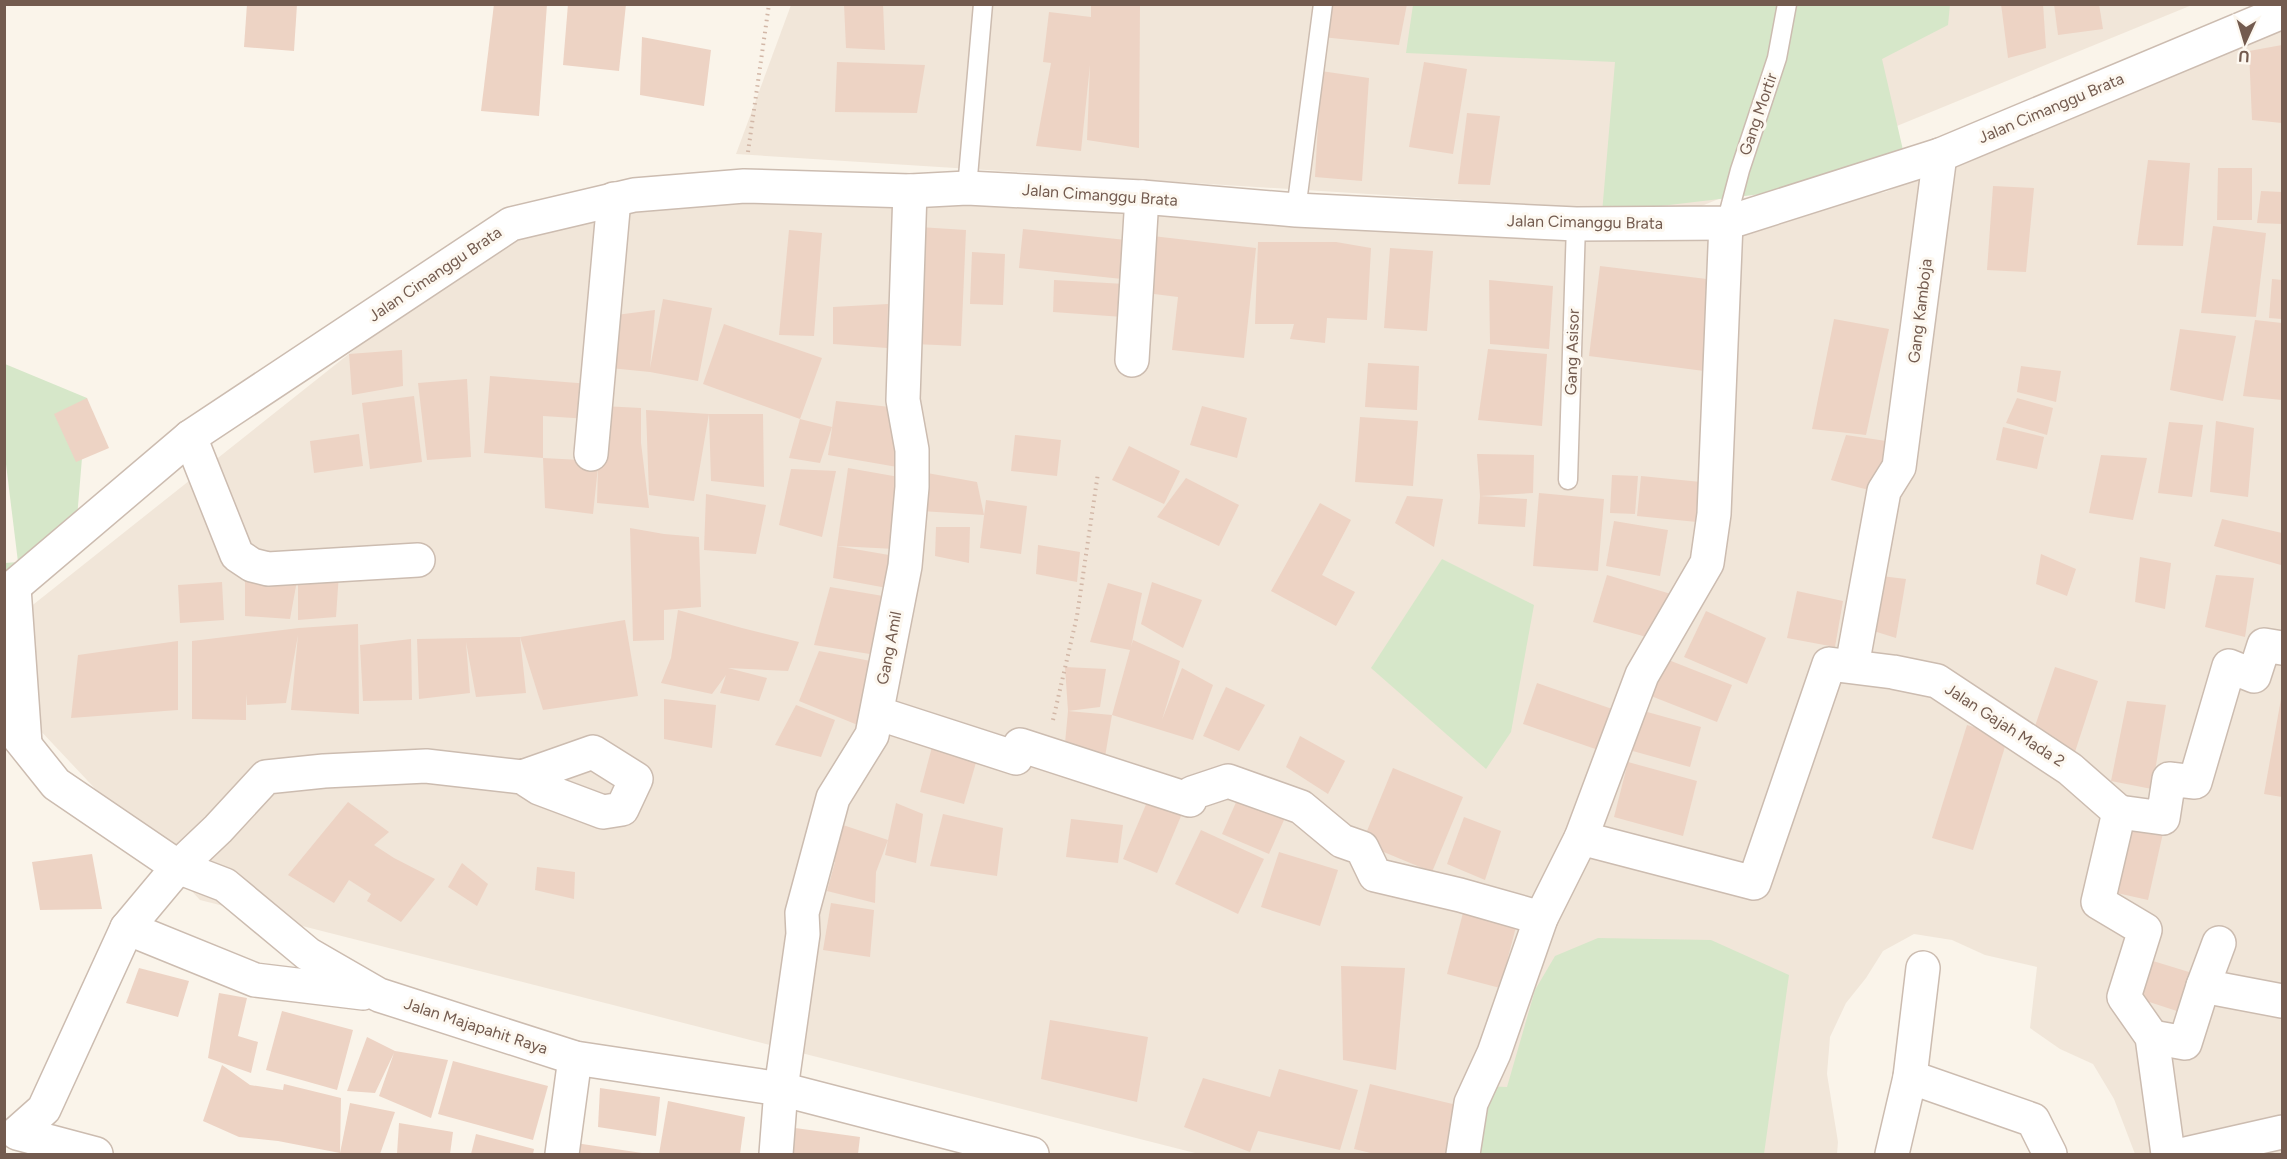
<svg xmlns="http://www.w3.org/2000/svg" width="2287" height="1159" font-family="Figtree,sans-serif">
  <rect width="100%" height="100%" fill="#faf4ea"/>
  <!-- residential -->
  <g fill="#f1e6d9">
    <path d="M791 5H2192L1682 214 736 154Z"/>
    <path d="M2274 5H2282V1154H2135L2114 1099 2093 1064 2060 1049 2030 1028 2037 967 1985 955 1952 940 1914 934 1883 951 1866 978 1846 1003 1830 1037 1827 1074 1838 1142 1837 1154H1199L200 900 5 693V627L466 261 542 224 703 191 1658 232 1886 192Z"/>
  </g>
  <!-- green -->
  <g fill="#d6e7c9">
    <path d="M1413 5H1950L1948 25 1882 59 1903 150 1770 193 1602 213 1615 62 1406 53Z"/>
    <path d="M5 364 87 398 77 518 5 584V563L18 562 5 456Z"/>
    <path d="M1442 559 1534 605 1511 732 1486 769 1371 668Z"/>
    <path d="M1598 938 1711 940 1789 975 1764 1154H1475L1482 1086 1507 1087 1535 990 1555 956Z"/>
  </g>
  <!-- building -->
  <g fill="#edd3c4">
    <path d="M247 4H297L294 51 244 47Z"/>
    <path d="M494 4H547L539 116 481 111Z"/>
    <path d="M568 4H626L619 71 563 65Z"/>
    <path d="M844 4H883L885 50 846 48Z"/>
    <path d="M1091 4H1140L1139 148 1087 140 1090 65 1081 151 1036 146 1051 63 1043 62 1049 12 1091 17Z"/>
    <path d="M1326 4H1407L1399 45 1322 37Z"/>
    <path d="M2001 4H2043L2046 48 2008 58Z"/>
    <path d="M2054 4H2099L2103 29 2058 35Z"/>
    <path d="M642 37 711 50 704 106 640 95Z"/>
    <path d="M2282 45V123L2252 120 2249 51Z"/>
    <path d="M837 62 925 65 917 113 835 112Z"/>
    <path d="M1424 62 1467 69 1453 154 1409 147Z"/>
    <path d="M1321 71 1369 78 1362 181 1315 177Z"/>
    <path d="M1467 113 1500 116 1490 185 1458 184Z"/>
    <path d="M2148 160 2190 163 2183 246 2137 245Z"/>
    <path d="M2218 168H2252V220H2217Z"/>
    <path d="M1993 186 2034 188 2026 272 1987 270Z"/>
    <path d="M2261 191 2282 192V224L2257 223Z"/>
    <path d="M2213 226 2266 233 2256 317 2201 313Z"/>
    <path d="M919 227 966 230 961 346 913 344Z"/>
    <path d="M1023 229 1126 240 1122 279 1019 268Z"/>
    <path d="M789 230 822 233 814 336 779 335Z"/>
    <path d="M1144 235 1256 248 1244 358 1172 350 1178 297 1138 292Z"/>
    <path d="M1258 242H1336L1371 248 1367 320 1327 318 1325 343 1290 339 1294 324H1255Z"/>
    <path d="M1390 248 1433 251 1427 331 1384 328Z"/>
    <path d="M972 252 1005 254 1003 305 970 304Z"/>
    <path d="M1600 266 1715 280 1704 371 1589 356Z"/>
    <path d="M2272 279 2282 280V319L2269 318Z"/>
    <path d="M1054 280 1125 284 1123 317 1053 312Z"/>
    <path d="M1489 280 1553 286 1549 349 1490 344Z"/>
    <path d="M663 299 712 308 698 381 650 372 610 368 616 315 655 310 650 368Z"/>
    <path d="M888 304 887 348 833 344V307Z"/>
    <path d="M1834 319 1889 329 1866 435 1812 429Z"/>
    <path d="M2255 320 2282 323V400L2243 396Z"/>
    <path d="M724 324 822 358 800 419 832 427 820 463 789 458 800 419 703 384Z"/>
    <path d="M2180 329 2236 336 2223 401 2170 390Z"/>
    <path d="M1488 349 1547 354 1542 426 1478 420Z"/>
    <path d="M402 350 403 386 352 395 349 354Z"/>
    <path d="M1368 363 1419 366 1417 410 1365 407Z"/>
    <path d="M2021 366 2061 371 2056 402 2017 392Z"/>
    <path d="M490 376 590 384 589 419 543 416V458L484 453Z"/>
    <path d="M467 379 471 457 427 460 418 383Z"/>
    <path d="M414 396 422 462 370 469 362 403Z"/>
    <path d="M87 398 109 448 76 462 54 414Z"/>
    <path d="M2017 398 2053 408 2047 435 2006 423Z"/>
    <path d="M836 401 899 408 903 468 828 455Z"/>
    <path d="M602 406 641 408V443L649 508 597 503 598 467 593 514 545 508 543 458 599 461Z"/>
    <path d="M1202 406 1247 418 1237 458 1190 445Z"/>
    <path d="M646 410 709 414H763L764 487 711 481 709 414 694 501 649 495Z"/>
    <path d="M1360 417 1418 421 1413 486 1355 482Z"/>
    <path d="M2216 421 2254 428 2248 497 2210 492Z"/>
    <path d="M2169 422 2203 425 2192 497 2158 493Z"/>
    <path d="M2003 427 2044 437 2037 469 1996 460Z"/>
    <path d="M359 434 363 466 314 473 310 441Z"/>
    <path d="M1015 435 1061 440 1057 476 1011 471Z"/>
    <path d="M1846 435 1893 442 1880 493 1831 480Z"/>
    <path d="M1129 446 1180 471 1164 504 1112 480Z"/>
    <path d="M1477 454 1534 455 1533 493 1480 496Z"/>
    <path d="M2101 455 2147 458 2133 520 2089 513Z"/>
    <path d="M848 468 899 477 895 549 837 546Z"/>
    <path d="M791 469 836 471 822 537 779 525Z"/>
    <path d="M916 471 977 482 984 515 921 511Z"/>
    <path d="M1612 475 1638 476 1635 514 1610 513Z"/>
    <path d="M1641 476 1711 483 1707 523 1637 516Z"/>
    <path d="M1186 478 1239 505 1219 546 1157 517Z"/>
    <path d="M1539 493 1604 499 1598 571 1533 566Z"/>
    <path d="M706 494 766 505 756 554 704 550Z"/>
    <path d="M1407 496 1443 499 1434 547 1395 523Z"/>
    <path d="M1480 496 1527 499 1525 527 1478 524Z"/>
    <path d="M986 500 1027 506 1021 554 980 548Z"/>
    <path d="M1320 503 1351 520 1322 575 1355 592 1336 626 1271 591Z"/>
    <path d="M2222 519 2282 533 2281 565 2214 546Z"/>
    <path d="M1614 521 1668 530 1660 576 1606 566Z"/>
    <path d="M936 527H970L969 563 935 556Z"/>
    <path d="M630 528 664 534 699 537 701 607 664 610V640L633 641Z"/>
    <path d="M1038 545 1080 552 1077 582 1036 574Z"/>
    <path d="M837 546 889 555 887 588 833 578Z"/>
    <path d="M2041 554 2076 569 2067 596 2036 584Z"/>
    <path d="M2140 557 2171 563 2165 609 2135 602Z"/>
    <path d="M339 573 336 617 298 620V575Z"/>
    <path d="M298 575 290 619 245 616V576Z"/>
    <path d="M1607 575 1671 594 1657 640 1593 622Z"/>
    <path d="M1873 575 1906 579 1896 638 1861 627Z"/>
    <path d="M2216 575 2254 578 2245 637 2205 627Z"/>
    <path d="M222 582 224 620 180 623 178 585Z"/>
    <path d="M1152 582 1202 600 1183 648 1141 624Z"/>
    <path d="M1108 583 1142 593 1131 647 1133 640 1180 661 1162 720 1182 668 1213 685 1193 740 1112 715 1130 650 1090 642Z"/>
    <path d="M830 587 889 597 876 655 814 645Z"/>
    <path d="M1797 591 1843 601 1835 647 1787 638Z"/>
    <path d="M678 610 742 628 799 642 788 671 728 668 767 678 759 701 720 693 726 675 712 694 661 683 671 658Z"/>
    <path d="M1706 611 1766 638 1747 684 1684 657Z"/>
    <path d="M625 620 638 696 543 710 520 637Z"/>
    <path d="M358 624 359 714 291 710 298 635 286 703 247 705 246 694V720L192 719V641L299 628Z"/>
    <path d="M520 637 526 693 476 697 466 642 470 693 419 699 417 639Z"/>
    <path d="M411 639 412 700 363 701 360 645Z"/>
    <path d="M178 641V710L71 718 78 655Z"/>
    <path d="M819 651 881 663 865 728 799 701Z"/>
    <path d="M1661 657 1732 685 1717 722 1646 694Z"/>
    <path d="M1065 667 1106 669 1100 707 1068 711Z"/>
    <path d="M2055 667 2098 681 2074 755 2030 741Z"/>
    <path d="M1537 683 1618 711 1604 752 1523 724Z"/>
    <path d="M1226 687 1265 705 1239 751 1203 736Z"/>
    <path d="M664 699 716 705 712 748 664 739Z"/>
    <path d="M2281 699H2282V797L2264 794Z"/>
    <path d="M2127 701 2166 705 2152 789 2111 781Z"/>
    <path d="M796 705 835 720 821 757 775 745Z"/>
    <path d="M1633 708 1701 727 1690 767 1622 748Z"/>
    <path d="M1068 711 1112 715 1105 757 1065 743Z"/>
    <path d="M1967 725 2008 737 1973 850 1932 838Z"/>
    <path d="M1300 736 1345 761 1328 794 1286 767Z"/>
    <path d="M932 747 977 759 964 804 920 792Z"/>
    <path d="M1628 762 1697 781 1683 836 1614 817Z"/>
    <path d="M1393 768 1463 797 1432 872 1362 843Z"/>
    <path d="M1241 791 1288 811 1269 854 1222 834Z"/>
    <path d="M1150 795 1184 809 1157 873 1123 859Z"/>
    <path d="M348 802 389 832 374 845 394 858 435 879 401 922 367 901 371 894 349 880 334 903 288 875Z"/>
    <path d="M896 803 923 814 916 863 885 855 888 840 876 872 875 903 827 891 835 862 818 858 828 820 888 840Z"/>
    <path d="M943 814 1003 828 997 876 930 866Z"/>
    <path d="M1464 817 1501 831 1485 880 1447 864Z"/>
    <path d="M1071 819 1123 825 1118 863 1066 857Z"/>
    <path d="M2133 826 2163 833 2148 900 2117 893Z"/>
    <path d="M1201 830 1264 859 1238 914 1175 884Z"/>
    <path d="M1279 852 1338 870 1320 926 1261 907Z"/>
    <path d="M92 854 102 909 40 910 32 862Z"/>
    <path d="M462 863 488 884 477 906 448 887Z"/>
    <path d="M537 867 575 872 574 899 535 890Z"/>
    <path d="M831 903 874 910 870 957 823 950Z"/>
    <path d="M1463 913 1516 927 1500 988 1447 974Z"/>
    <path d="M2140 957 2202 976 2189 1015 2128 995Z"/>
    <path d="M1341 966 1405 968 1396 1070 1343 1060Z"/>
    <path d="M139 968 189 981 178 1017 126 1003Z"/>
    <path d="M219 993 247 998 238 1036 258 1042 251 1073 208 1058Z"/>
    <path d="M282 1011 353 1030 337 1090 266 1070Z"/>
    <path d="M1050 1020 1148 1037 1137 1102 1041 1079Z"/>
    <path d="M367 1037 395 1051 448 1060 431 1118 379 1096 394 1053 375 1093 347 1091Z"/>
    <path d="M453 1061 548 1086 533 1140 438 1114Z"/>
    <path d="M222 1065 250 1085 283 1090 284 1084 341 1098 340 1153 278 1141 239 1137 203 1121Z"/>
    <path d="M1279 1069 1358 1090 1340 1150 1258 1131 1250 1152 1184 1127 1203 1078 1270 1097Z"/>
    <path d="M1370 1084 1465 1107 1453 1154H1375L1354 1149Z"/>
    <path d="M600 1088 660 1097 656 1136 598 1127Z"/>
    <path d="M668 1101 745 1117 740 1154H659Z"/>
    <path d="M350 1103 395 1112 380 1154 340 1153Z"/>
    <path d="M399 1123 453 1132 450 1154H397Z"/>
    <path d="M788 1127 860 1137 858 1154H784Z"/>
    <path d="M476 1134 534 1149 533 1154H471Z"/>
    <path d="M569 1142 642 1153V1154H567Z"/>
  </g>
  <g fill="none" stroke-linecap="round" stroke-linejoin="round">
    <!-- service casing -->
    <g stroke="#ccbcb0" stroke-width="21">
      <g id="service">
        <path d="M967 188 983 4"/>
        <path d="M1296 210 1323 4"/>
        <path d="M1726 223 1740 170 1777 58 1787 4"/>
        <path d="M1568 480 1576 224"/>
      </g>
    </g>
    <!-- minor casing -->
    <g stroke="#ccbcb0" stroke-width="36">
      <g id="minor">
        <path d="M1132 360 1142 197"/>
        <path d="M190 437 237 555 252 565 268 569 418 560"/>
        <path d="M591 454 614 199"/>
        <path d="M14 588 25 744"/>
        <path d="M1852 666 1884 491 1899 467 1940 155"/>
        <path d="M877 713 1016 758 1020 745 1190 800 1192 793 1228 781 1301 807 1342 841 1362 848 1375 875 1460 895 1541 918"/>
        <path d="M4 719 56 784 178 867 225 885 308 954 379 995 575 1058 781 1089 1032 1154"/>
        <path d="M2119 812 2163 818 2169 779 2195 782 2229 666 2254 676 2264 645 2282 648"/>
        <path d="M1581 838 1754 883 1829 664 1893 672 1937 681 2070 769 2119 812 2098 902 2145 930 2124 997 2152 1037 2168 1154"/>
        <path d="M127 928 255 980 363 993"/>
        <path d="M2203 986 2219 943"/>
        <path d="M2152 1037 2185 1043 2203 986 2282 1001"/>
        <path d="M1910 1077 2033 1120 2050 1154"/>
        <path d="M96 1154 17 1133 44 1109 127 928 178 867 218 829 266 777 324 771 426 766 522 777 539 788 603 812 622 809 636 779 593 752 522 777"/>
        <path d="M562 1154 575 1058"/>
        <path d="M776 1154 781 1089 803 934 802 913 833 798 872 735 905 566 912 487V450L903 400 910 191"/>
        <path d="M1463 1154 1471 1103 1494 1053 1541 918 1581 838 1642 675 1707 563 1714 514 1726 223"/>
        <path d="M1892 1154 1910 1077 1923 968"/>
        <path d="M2185 1154 2282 1132"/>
      </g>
    </g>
    <!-- tertiary casing -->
    <g stroke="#ccbcb0" stroke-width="36">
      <path id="tertiary" d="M4 595 190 437 511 224 634 195 744 186 910 191 967 188 1142 197 1296 210 1576 224 1726 223 1940 155 2282 12"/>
    </g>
    <!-- path -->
    <g stroke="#d2b7a7" stroke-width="4" stroke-dasharray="1.5 4.5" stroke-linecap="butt">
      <path d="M748 152 769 4"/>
      <path d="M1053 720 1077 616 1098 473"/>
    </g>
    <!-- service -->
    <use href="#service" stroke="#fff" stroke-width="18"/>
    <!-- minor -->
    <use href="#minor" stroke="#fff" stroke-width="33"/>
    <!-- tertiary -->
    <use href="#tertiary" stroke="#fff" stroke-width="33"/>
  </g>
  <g text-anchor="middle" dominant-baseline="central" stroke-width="6" stroke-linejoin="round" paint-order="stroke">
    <!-- street labels -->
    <g font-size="16" fill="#735b4f" stroke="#fdf8f0">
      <text transform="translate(2051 108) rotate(-23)">Jalan Cimanggu Brata</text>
      <text transform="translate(1758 114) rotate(-71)">Gang Mortir</text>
      <text transform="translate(1100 195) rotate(4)">Jalan Cimanggu Brata</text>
      <text transform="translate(1585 222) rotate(1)">Jalan Cimanggu Brata</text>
      <text transform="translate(435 274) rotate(-34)">Jalan Cimanggu Brata</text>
      <text transform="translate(1920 311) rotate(-83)">Gang Kamboja</text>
      <text transform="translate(1572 352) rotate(-88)">Gang Asisor</text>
      <text transform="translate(889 648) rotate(-79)">Gang Amil</text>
      <text transform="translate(2005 725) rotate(33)">Jalan Gajah Mada 2</text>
      <text transform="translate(476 1026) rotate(18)">Jalan Majapahit Raya</text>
    </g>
  </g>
  <!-- border -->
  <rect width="2287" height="1159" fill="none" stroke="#735b4f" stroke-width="12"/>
  <!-- north arrow -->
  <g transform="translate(2245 42) rotate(184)" stroke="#fdf8f0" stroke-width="4.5" paint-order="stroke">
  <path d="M0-4.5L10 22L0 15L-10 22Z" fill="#735b4f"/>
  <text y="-9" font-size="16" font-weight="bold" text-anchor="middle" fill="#735b4f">U</text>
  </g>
</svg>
